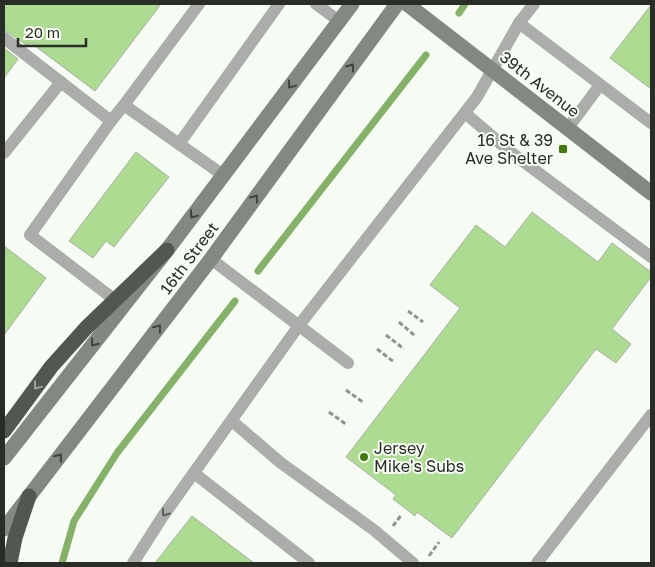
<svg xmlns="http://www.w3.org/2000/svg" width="655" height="567" font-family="'Golos Text',sans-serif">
  <rect width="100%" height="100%" fill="#f6fcf3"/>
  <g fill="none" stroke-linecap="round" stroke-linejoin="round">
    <!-- stream -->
    <g stroke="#86b16a" stroke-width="7">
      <path d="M459 13 465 4"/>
      <path d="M258 271 426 55"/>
      <path d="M62 563 74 521 117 453 235 301"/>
    </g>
  </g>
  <!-- building -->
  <g fill="#aedb92" stroke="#aab0a7">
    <path d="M4 4H161L95 91 31 43 28 46 4 30Z"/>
    <path d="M651 5V89L610 58Z"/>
    <path d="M4 48 18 59 4 78Z"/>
    <path d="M136 152 169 177 114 247 106 241 93 258 69 241Z"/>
    <path d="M532 212 598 262 612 243 651 272V277L612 329 631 344 616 363 596 349 452 538 417 512 415 516 393 499 396 495 346 457 460 308 430 285 476 225 505 247Z"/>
    <path d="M4 246 46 278 4 335Z"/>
    <path d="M192 516 254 563H155Z"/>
  </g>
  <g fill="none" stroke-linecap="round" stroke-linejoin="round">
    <!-- path -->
    <g stroke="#90948e" stroke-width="3" stroke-dasharray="5 2.5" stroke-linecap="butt">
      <path d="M408 311 423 322"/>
      <path d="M399 322 414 335"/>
      <path d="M386 335 404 349"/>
      <path d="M377 349 394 362"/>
      <path d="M346 390 364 403"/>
      <path d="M329 412 347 425"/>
      <path d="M393 526 402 514"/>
      <path d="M429 556 439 542"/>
    </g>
    <!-- lane -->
    <g stroke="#aaada9" stroke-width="12">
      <path d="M199 4 124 105 179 144 279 4"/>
      <path d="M316 4 339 21"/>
      <path d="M519 23 651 123"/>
      <path d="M4 38 111 121 124 105"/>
      <path d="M465 113 508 150 651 257"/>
      <path d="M111 121 30 235 115 300"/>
      <path d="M568 128 600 85"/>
      <path d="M179 144 223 175"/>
      <path d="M4 153 61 82"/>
      <path d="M211 259 348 363"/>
      <path d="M232 421 281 463 374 530 413 563"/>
      <path d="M194 473 309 563"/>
      <path d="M133 563 163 516 300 324 477 97 519 23 534 4"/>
      <path d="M537 563 651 415"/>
    </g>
    <!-- secondary -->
    <g stroke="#848882" stroke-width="15">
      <path d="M407 4 651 193"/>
      <path d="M4 458 167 250 352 4"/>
      <path d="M4 529 211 259 397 4"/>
    </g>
    <!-- highway -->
    <g stroke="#52574f" stroke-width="15">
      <path d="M4 431 51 367 86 328 167 250"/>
      <path d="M10 563 15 538 29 496"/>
    </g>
  </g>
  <!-- one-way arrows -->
  <defs><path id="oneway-chevron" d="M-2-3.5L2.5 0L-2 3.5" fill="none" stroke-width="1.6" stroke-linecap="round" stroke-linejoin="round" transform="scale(1.25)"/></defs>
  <g stroke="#40433e">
    <use href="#oneway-chevron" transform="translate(351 67) rotate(-54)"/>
    <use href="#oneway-chevron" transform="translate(291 85) rotate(127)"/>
    <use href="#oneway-chevron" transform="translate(255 198) rotate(-54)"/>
    <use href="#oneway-chevron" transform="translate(193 215) rotate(127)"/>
    <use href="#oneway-chevron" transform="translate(158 328) rotate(-52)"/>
    <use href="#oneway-chevron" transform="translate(94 343) rotate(128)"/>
    <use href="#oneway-chevron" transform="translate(59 457) rotate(-52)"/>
  </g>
  <use stroke="#9ca199" href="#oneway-chevron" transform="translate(37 386) rotate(127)"/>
  <use stroke="#5d605c" href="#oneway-chevron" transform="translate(165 513) rotate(125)"/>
  <!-- markers -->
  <g fill="#447a0d" stroke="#f6fcf3" stroke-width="2">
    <rect x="558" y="144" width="10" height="10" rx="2.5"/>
    <circle cx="364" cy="457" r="5"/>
  </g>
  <g text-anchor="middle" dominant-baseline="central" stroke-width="4" stroke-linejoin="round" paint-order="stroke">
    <!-- street labels -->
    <g font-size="16" fill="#2a2c28" stroke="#f6fcf3">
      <text transform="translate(540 84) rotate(38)">39th Avenue</text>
      <text transform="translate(189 258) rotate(-53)">16th Street</text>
    </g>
    <!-- poi labels -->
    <g font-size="16" fill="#2a2c28" stroke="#f6fcf3" text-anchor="end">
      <text x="553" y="140">16 St &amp; 39<tspan x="553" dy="18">Ave Shelter</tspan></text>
      <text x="374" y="448" text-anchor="start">Jersey<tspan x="374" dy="18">Mike's Subs</tspan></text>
    </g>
  </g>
  <!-- border -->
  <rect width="655" height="567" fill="none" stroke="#2a2c28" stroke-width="10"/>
  <!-- scale -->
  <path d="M18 38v8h68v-8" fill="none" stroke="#2a2c28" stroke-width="2.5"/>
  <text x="25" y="38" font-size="15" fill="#2a2c28" stroke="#f6fcf3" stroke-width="4" paint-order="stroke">20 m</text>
</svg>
